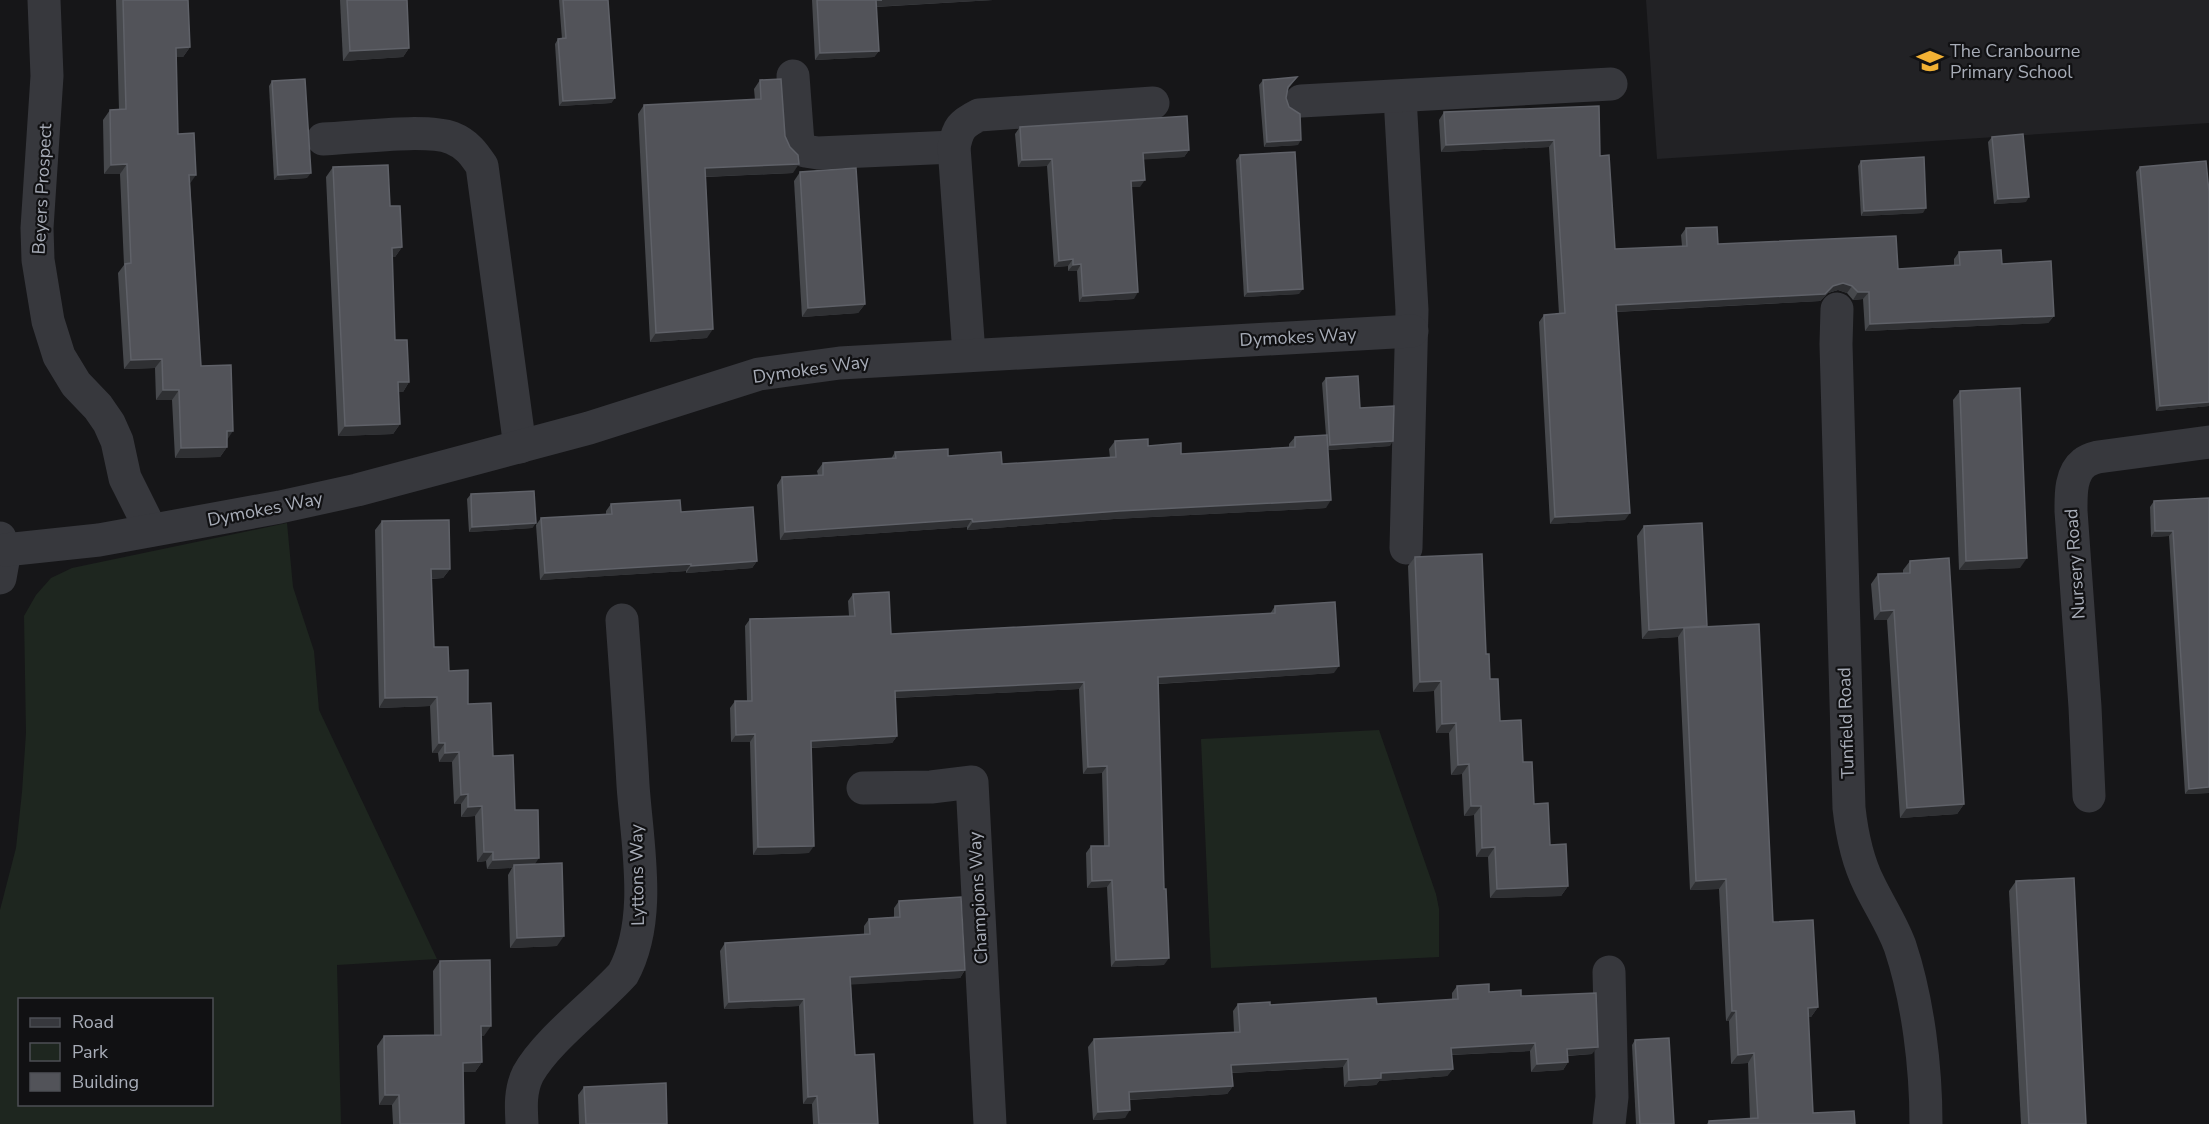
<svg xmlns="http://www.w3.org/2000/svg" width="2209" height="1124" font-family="'Nunito Sans',sans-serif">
  <rect width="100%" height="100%" fill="#161618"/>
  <!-- built -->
  <path fill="#222225" d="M1646 0H2209V123L1657 159Z"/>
  <!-- park -->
  <g fill="#1e261f" fill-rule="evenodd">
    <path d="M287 523 293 587 314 651 319 710 437 959 337 965 341 1124H0V910L16 848 22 792 26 733 24 616 36 595 51 578 72 568ZM20 1000H212V1104H20Z"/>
    <path d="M1379 730 1436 894 1439 909V957L1211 968 1201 739Z"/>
  </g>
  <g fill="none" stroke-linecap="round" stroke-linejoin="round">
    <!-- minor -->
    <g stroke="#37383d" stroke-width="33">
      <path d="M44 0 47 76 37 228 38 260 48 321 59 356 76 384 98 407 109 423 117 441 125 478 151 530"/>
      <path d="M793 76 798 143 805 151 818 153 954 147"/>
      <path d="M1400 97 1412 310 1406 548"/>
      <path d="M1301 101 1611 84"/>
      <path d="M323 139C354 138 426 128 452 138 467 144 474 154 482 166L520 447"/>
      <path d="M1837 309 1836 344 1849 808C1852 835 1857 860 1869 884 1879 905 1892 924 1900 946 1918 1000 1926 1067 1926 1124"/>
      <path d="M969 354 954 147C958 128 961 124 979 115L1153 103"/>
      <path d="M0 538 5 550 0 578"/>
      <path d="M5 550 99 540 280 507 357 490 589 428 759 374 840 363 1412 331"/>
      <path d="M863 788 931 787 972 782 990 1124"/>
      <path d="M2089 796 2085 707 2071 511C2071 496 2070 474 2084 463 2087 460 2094 458 2098 457L2209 442"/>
      <path d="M1609 972 1612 1097 1609 1124"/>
      <path d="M522 1124C521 1107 520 1090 528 1074 547 1040 596 1004 623 974 653 919 637 844 633 785 630 730 626 675 622 620"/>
    </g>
  </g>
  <!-- wall -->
  <g fill="#47494d">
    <path d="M116 0H188L190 47 183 57H176L178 134 190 183 201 366 227 440V447L220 457 175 458 172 400H156L155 368 124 369 118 273 124 265 120 174H104L103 120 110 110H119Z"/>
    <path d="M340 0H407L409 48 403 57 343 61Z"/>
    <path d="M559 0H608L615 98 611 103 559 106 555 44 558 39H562Z"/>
    <path d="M812 0H993L876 7 879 51 874 57 815 60Z"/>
    <path d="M1297 77 1288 89 1286 98 1298 145 1264 147 1259 85 1263 80Z"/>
    <path d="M760 80 793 173 706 177 707 338 650 342 638 114 644 105 755 100 754 89Z"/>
    <path d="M272 81 307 178 274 180 269 86Z"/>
    <path d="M1599 106 1600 156 1615 249 1682 246 1681 235 1686 228 1718 244 1898 269 1954 266V259L1959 252 2002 264 2054 316 2048 323 1865 331 1863 299 1853 300 1847 293 1838 290 1828 293 1820 301 1616 312 1625 520 1550 524 1539 322 1544 315 1559 314 1549 147 1441 152 1439 120 1444 112Z"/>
    <path d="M1020 127 1189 150 1184 157 1143 159 1140 187H1131L1134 299 1079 302 1077 271H1068V266L1054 267 1047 166 1018 167 1015 134Z"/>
    <path d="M1992 137 2026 202 1994 204 1988 142Z"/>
    <path d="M1240 155 1299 294 1244 297 1236 160Z"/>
    <path d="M1861 161 1923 213 1861 216 1858 166Z"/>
    <path d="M333 167 390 206 402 247 395 257H392L395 340 409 382 403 392H398L400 424 393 434 338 436 326 177Z"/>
    <path d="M2140 167 2209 192V406L2156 411 2136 172Z"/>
    <path d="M800 172 865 304 858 313 802 317 794 181Z"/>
    <path d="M1326 378 1360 408 1390 446 1328 450 1326 508 1114 519 967 530V527L780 540 777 485 782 477 818 475 817 471 823 463 891 459 895 452 948 456 1002 464 1110 458 1109 449 1115 441 1148 446 1181 454 1289 447V444L1295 437 1326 435 1322 383Z"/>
    <path d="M1960 391 2020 568 1959 570 1953 400Z"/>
    <path d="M471 494 536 523 532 528 469 532 467 499Z"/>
    <path d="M2209 498V793L2185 794 2169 536 2151 537 2150 507 2154 501Z"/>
    <path d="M611 504 681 512 757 561 752 568 686 573V571L540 580 536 525 541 518 606 514V511Z"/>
    <path d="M382 521 450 569 443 578 431 579 434 647 449 671 468 704 493 756 515 810 535 864 557 946 510 948 508 875 512 868 487 869 486 861 477 862 475 816 461 817V804H454L452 762H439L438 753H432L430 706 379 708 375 530Z"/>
    <path d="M1644 526 1707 626 1773 922 1818 1007 1811 1017H1808L1813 1113 1855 1124H1707L1709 1121 1750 1119 1748 1063 1731 1064 1729 1021H1726L1719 889 1690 890 1678 637 1642 639 1637 536Z"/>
    <path d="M1415 557 1486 654 1490 679 1500 721 1523 762 1534 804 1550 845 1568 886 1561 896 1490 898 1488 857H1476L1474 815 1464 816 1462 774 1451 775 1449 733H1436L1434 691 1413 692 1408 566Z"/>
    <path d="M1910 561 1964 804 1957 814 1900 818 1887 620H1874L1871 584 1878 574 1903 573V570Z"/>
    <path d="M853 594 891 634 1270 614 1275 606 1334 673 1158 684 1164 965 1111 967 1107 887 1087 888 1086 853 1091 846H1104L1102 773 1083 774 1079 689 895 698 897 736 892 743 811 748 809 853 753 855 750 742H731L730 708 735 701H747L745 626 750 619 849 616 848 601Z"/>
    <path d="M2016 881 2086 1124H2021L2009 891Z"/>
    <path d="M899 901 965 970 960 978 851 984 855 1055 878 1124H813L812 1104H803L799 1006 724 1009 720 951 725 943 864 935V926L869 919 894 917V908Z"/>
    <path d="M440 961 484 1036H481L482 1062 475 1072H463L464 1124H393L392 1105H379L377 1046 384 1036 434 1035 433 971Z"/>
    <path d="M1457 986 1489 992 1521 996 1592 1054 1568 1056V1062L1563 1070 1531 1072 1530 1051 1452 1055 1453 1069 1447 1076 1379 1081 1376 1085 1344 1087 1343 1067 1232 1073 1233 1086 1227 1094 1129 1100 1125 1118 1093 1120 1088 1047 1094 1039 1234 1032 1233 1011 1238 1004 1270 1005 1377 1004 1452 1000V993Z"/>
    <path d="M1635 1040 1674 1124H1636L1632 1045Z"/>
    <path d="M584 1087 667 1124H579L578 1095Z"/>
  </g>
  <!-- shaded-wall -->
  <g fill="#2f3033">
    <path d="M876 0H993L871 7Z"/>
    <path d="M190 47 183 57H169L176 48Z"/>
    <path d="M409 48 403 57 343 61 350 51Z"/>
    <path d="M879 51 874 57 815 60 820 53Z"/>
    <path d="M615 98 611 103 559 106 563 101Z"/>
    <path d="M1301 140 1298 145 1264 147 1267 142Z"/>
    <path d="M1554 140 1549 147 1441 152 1446 145Z"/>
    <path d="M1189 150 1184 157 1138 160 1143 153Z"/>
    <path d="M1052 159 1047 166 1018 167 1022 160Z"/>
    <path d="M127 164 120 174H104L111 165Z"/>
    <path d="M799 164 793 173 699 177 705 168Z"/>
    <path d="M311 173 307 178 274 180 278 175Z"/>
    <path d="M189 175H196L189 185Z"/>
    <path d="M1145 180 1140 187H1126L1131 181Z"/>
    <path d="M2029 197 2026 202 1994 204 1998 199Z"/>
    <path d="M1926 208 1923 213 1861 216 1864 211Z"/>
    <path d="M402 247 395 257H385L392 248Z"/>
    <path d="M1073 259 1068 266 1054 267 1059 261Z"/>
    <path d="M1081 264 1077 271H1068L1073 265Z"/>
    <path d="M1843 283 1852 286 1847 293 1838 290 1828 293 1820 301 1611 312 1616 305Z"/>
    <path d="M1303 289 1299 294 1244 297 1248 292Z"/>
    <path d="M1138 292 1134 299 1079 302 1083 296Z"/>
    <path d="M1858 292H1869L1863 299 1853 300Z"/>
    <path d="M865 304 858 313 802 317 808 308Z"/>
    <path d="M2054 316 2048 323 1865 331 1870 324Z"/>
    <path d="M713 329 707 338 650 342 656 333Z"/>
    <path d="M162 359 155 368 124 369 131 360Z"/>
    <path d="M398 382H409L403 392H391Z"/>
    <path d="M163 390H179L172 400H156Z"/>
    <path d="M2209 402V406L2156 411 2160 406Z"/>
    <path d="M400 424 393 434 338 436 345 426Z"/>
    <path d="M227 431H233L227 440Z"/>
    <path d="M1393 441 1390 446 1326 450 1330 445Z"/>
    <path d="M227 447 220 457 175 458 181 448Z"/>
    <path d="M1331 500 1326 508 1114 519 967 530 973 522 1119 511Z"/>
    <path d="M1630 513 1625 520 1550 524 1555 517Z"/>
    <path d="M972 519 967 527 780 540 785 532Z"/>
    <path d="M536 523 532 528 469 532 472 527Z"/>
    <path d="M2155 531H2173L2169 536 2151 537Z"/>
    <path d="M2027 558 2020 568 1959 570 1966 561Z"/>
    <path d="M757 561 752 568 686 573 691 566Z"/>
    <path d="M691 564 686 571 540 580 545 573Z"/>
    <path d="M431 569H450L443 578 424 579Z"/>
    <path d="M1894 610 1887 620H1874L1881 611Z"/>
    <path d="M1707 626 1684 628 1678 637 1642 639 1649 630Z"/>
    <path d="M1339 666 1334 673 1153 684 1158 677Z"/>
    <path d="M1441 681 1434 691 1413 692 1420 682Z"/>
    <path d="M1084 682 1079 689 890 698 895 691Z"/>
    <path d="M437 697 430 706 379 708 385 698Z"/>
    <path d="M1456 723 1449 733H1436L1442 724Z"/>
    <path d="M755 734 750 742H731L736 735Z"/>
    <path d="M897 736 892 743 806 748 811 741Z"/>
    <path d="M439 743H445L438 753H432Z"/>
    <path d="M459 752 452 762H439L445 753Z"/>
    <path d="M1469 764 1462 774 1451 775 1458 765Z"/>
    <path d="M1107 766 1102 773 1083 774 1088 767Z"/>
    <path d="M2209 787V793L2185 794 2189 789Z"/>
    <path d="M468 794 461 804H454L461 795Z"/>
    <path d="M1964 804 1957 814 1900 818 1907 808Z"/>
    <path d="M482 806 475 816 461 817 468 807Z"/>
    <path d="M1471 806H1481L1474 815 1464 816Z"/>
    <path d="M814 846 809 853 753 855 758 847Z"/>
    <path d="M1495 847 1488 857H1476L1482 848Z"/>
    <path d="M484 852H493L486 861 477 862Z"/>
    <path d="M539 858 533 867 514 865 512 868 487 869 493 860Z"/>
    <path d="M1726 879 1719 889 1690 890 1696 881Z"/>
    <path d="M1112 880 1107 887 1087 888 1092 881Z"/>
    <path d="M1568 886 1561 896 1490 898 1497 889Z"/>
    <path d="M564 936 557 946 510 948 517 938Z"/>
    <path d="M1169 958 1164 965 1111 967 1116 960Z"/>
    <path d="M965 970 960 978 845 985 850 977Z"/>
    <path d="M804 999 799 1006 724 1009 729 1002Z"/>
    <path d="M1818 1007 1811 1017H1801L1808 1008Z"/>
    <path d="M1732 1011H1736L1729 1021H1726Z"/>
    <path d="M481 1026H491L484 1036H474Z"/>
    <path d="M1535 1043 1530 1051 1446 1055 1451 1048Z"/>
    <path d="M1598 1047 1592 1054 1562 1056 1567 1049Z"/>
    <path d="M1754 1053 1748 1063 1731 1064 1738 1055Z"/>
    <path d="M1348 1059 1343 1067 1226 1073 1231 1065Z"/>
    <path d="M482 1062 475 1072H456L463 1063Z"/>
    <path d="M1568 1062 1563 1070 1531 1072 1537 1064Z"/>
    <path d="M1453 1069 1447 1076 1379 1081 1376 1085 1344 1087 1349 1080 1381 1073Z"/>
    <path d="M1233 1086 1227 1094 1123 1100 1129 1092Z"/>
    <path d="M385 1095H399L392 1105H379Z"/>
    <path d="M817 1096 812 1104H803L808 1097Z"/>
    <path d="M1130 1110 1125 1118 1093 1120 1098 1112Z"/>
  </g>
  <!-- building -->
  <g fill="#525359" stroke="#5f6168" stroke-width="1.5">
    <path d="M123 0H188L190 47 176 48 178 134 194 133 196 175H189L201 366 231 365 233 431H227V447L181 448 179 390H163L162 359 131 360 125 264 131 263 127 164 111 165 110 110 126 109Z"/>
    <path d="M347 0H407L409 48 350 51Z"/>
    <path d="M563 0H608L615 98 563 101 558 39 566 38Z"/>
    <path d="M817 0H882H876L879 51 820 53Z"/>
    <path d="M1297 77 1288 87 1286 98 1289 107 1300 114 1301 140 1267 142 1263 80Z"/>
    <path d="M305 79 311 173 278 175 272 81Z"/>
    <path d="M781 79 785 136 790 147 798 155 799 164 705 168 713 329 656 333 644 105 761 99 760 80Z"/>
    <path d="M1599 106 1600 156 1609 155 1615 249 1687 246 1686 228 1717 227 1718 244 1896 236 1898 269 1960 265 1959 252 2001 250 2002 264 2051 261 2054 316 1870 324 1869 292H1858L1852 286 1843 283 1833 286 1825 294 1616 305 1630 513 1555 517 1544 315 1565 313 1554 140 1446 145 1444 112Z"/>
    <path d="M1187 116 1189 150 1143 153 1145 180 1131 181 1138 292 1083 296 1081 264 1073 265V259L1059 261 1052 159 1022 160 1020 127Z"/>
    <path d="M2023 134 2029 197 1998 199 1992 137Z"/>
    <path d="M1295 152 1303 289 1248 292 1240 155Z"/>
    <path d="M1924 157 1926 208 1864 211 1861 161Z"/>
    <path d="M2206 161 2209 192V402L2160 406 2140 167Z"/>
    <path d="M388 165 390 206H400L402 247 392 248 395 340H407L409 382H398L400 424 345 426 333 167Z"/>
    <path d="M856 168 865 304 808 308 800 172Z"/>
    <path d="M1358 376 1360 408 1394 406 1393 441 1330 445 1326 378Z"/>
    <path d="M2020 388 2027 558 1966 561 1960 391Z"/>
    <path d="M1327 435 1331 500 1119 511 973 522 972 519 785 532 782 477 823 475V463L896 458 895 452 948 449V456L1001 452 1002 464 1116 457 1115 441 1148 439V446L1181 443V454L1295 447V437Z"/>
    <path d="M534 491 536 523 472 527 471 494Z"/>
    <path d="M2209 498V787L2189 789 2173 531H2155L2154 501Z"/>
    <path d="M680 500 681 512 753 507 757 561 691 566V564L545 573 541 518 612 514 611 504Z"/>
    <path d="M449 520 450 569H431L434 647H448L449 671 468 670V704L491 703 493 756 513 755 515 810H538L539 858 493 860V852H484L482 806 468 807V794L461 795 459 752 445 753V743H439L437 697 385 698 382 521Z"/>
    <path d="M1702 523 1707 626 1649 630 1644 526Z"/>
    <path d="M1482 554 1486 654H1489L1490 679H1498L1500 721 1521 720 1523 762H1532L1534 804 1548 803 1550 845 1566 844 1568 886 1497 889 1495 847 1482 848 1481 806H1471L1469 764 1458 765 1456 723 1442 724 1441 681 1420 682 1415 557Z"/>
    <path d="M1949 558 1964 804 1907 808 1894 610 1881 611 1878 574 1910 573V561Z"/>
    <path d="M889 592 891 634 1275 613V606L1335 602 1339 666 1158 677 1164 889H1166L1169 958 1116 960 1112 880 1092 881 1091 846H1109L1107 766 1088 767 1084 682 895 691 897 736 811 741 814 846 758 847 755 734 736 735 735 701H752L750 619 855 616 853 594Z"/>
    <path d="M1759 624 1773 922 1813 920 1818 1007 1808 1008 1813 1113 1854 1111 1855 1124H1709V1121L1758 1118 1754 1053 1738 1055 1736 1011H1732L1726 879 1696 881 1684 628Z"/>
    <path d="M562 863 564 936 517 938 514 865Z"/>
    <path d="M2074 878 2086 1124H2029L2016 881Z"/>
    <path d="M961 897 965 970 850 977 855 1055 874 1054 878 1124H819L817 1096 808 1097 804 999 729 1002 725 943 870 934 869 919 900 917 899 901Z"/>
    <path d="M490 960 491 1026H481L482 1062 463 1063 464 1124H400L399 1095H385L384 1036 441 1035 440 961Z"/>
    <path d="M1489 984V992L1521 990V996L1596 993 1598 1047 1567 1049 1568 1062 1537 1064 1535 1043 1451 1048 1453 1069 1381 1073V1078L1349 1080 1348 1059 1231 1065 1233 1086 1129 1092 1130 1110 1098 1112 1094 1039 1240 1032 1238 1004 1270 1002V1005L1376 998 1377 1004 1458 999 1457 986Z"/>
    <path d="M1669 1038 1674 1124H1640L1635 1040Z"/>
    <path d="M666 1083 667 1124H586L584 1087Z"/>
  </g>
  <!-- icons -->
  <defs>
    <g id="school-bare" transform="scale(2.07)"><path d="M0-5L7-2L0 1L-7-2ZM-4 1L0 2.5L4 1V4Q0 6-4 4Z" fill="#f2b134" stroke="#111113" stroke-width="2.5" paint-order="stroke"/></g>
  </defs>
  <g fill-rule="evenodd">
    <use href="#school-bare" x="1930" y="61"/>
  </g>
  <g text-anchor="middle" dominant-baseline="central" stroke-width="4.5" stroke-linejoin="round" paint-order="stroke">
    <!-- poi labels -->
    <g font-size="18" fill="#a8adb8" stroke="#111113" text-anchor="start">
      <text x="1950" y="51">The Cranbourne<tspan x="1950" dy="21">Primary School</tspan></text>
    </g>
    <!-- street labels -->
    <g font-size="18" fill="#a8adb8" stroke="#111113">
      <text transform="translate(42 189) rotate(-87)">Beyers Prospect</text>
      <text transform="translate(1298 337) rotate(-3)">Dymokes Way</text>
      <text transform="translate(811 369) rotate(-8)">Dymokes Way</text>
      <text transform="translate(265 509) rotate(-11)">Dymokes Way</text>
      <text transform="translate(2075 564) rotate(-94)">Nursery Road</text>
      <text transform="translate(1846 723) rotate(-92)">Tunfield Road</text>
      <text transform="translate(637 875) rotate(-91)">Lyttons Way</text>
      <text transform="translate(978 898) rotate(-93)">Champions Way</text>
    </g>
  </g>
  <!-- legend -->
  <rect x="18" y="998" width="195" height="108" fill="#111113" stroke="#4d4f55" stroke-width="1.5"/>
  <rect x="30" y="1018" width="30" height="9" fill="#37383d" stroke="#4d4f55" stroke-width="1.5"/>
  <text x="72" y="1028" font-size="18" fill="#a8adb8">Road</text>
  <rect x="30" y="1043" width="30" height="18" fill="#1e261f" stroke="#4d4f55" stroke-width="1.5"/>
  <text x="72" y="1058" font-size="18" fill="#a8adb8">Park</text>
  <rect x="30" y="1073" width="30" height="18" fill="#525359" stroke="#4d4f55" stroke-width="1.5"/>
  <text x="72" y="1088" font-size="18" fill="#a8adb8">Building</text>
</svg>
